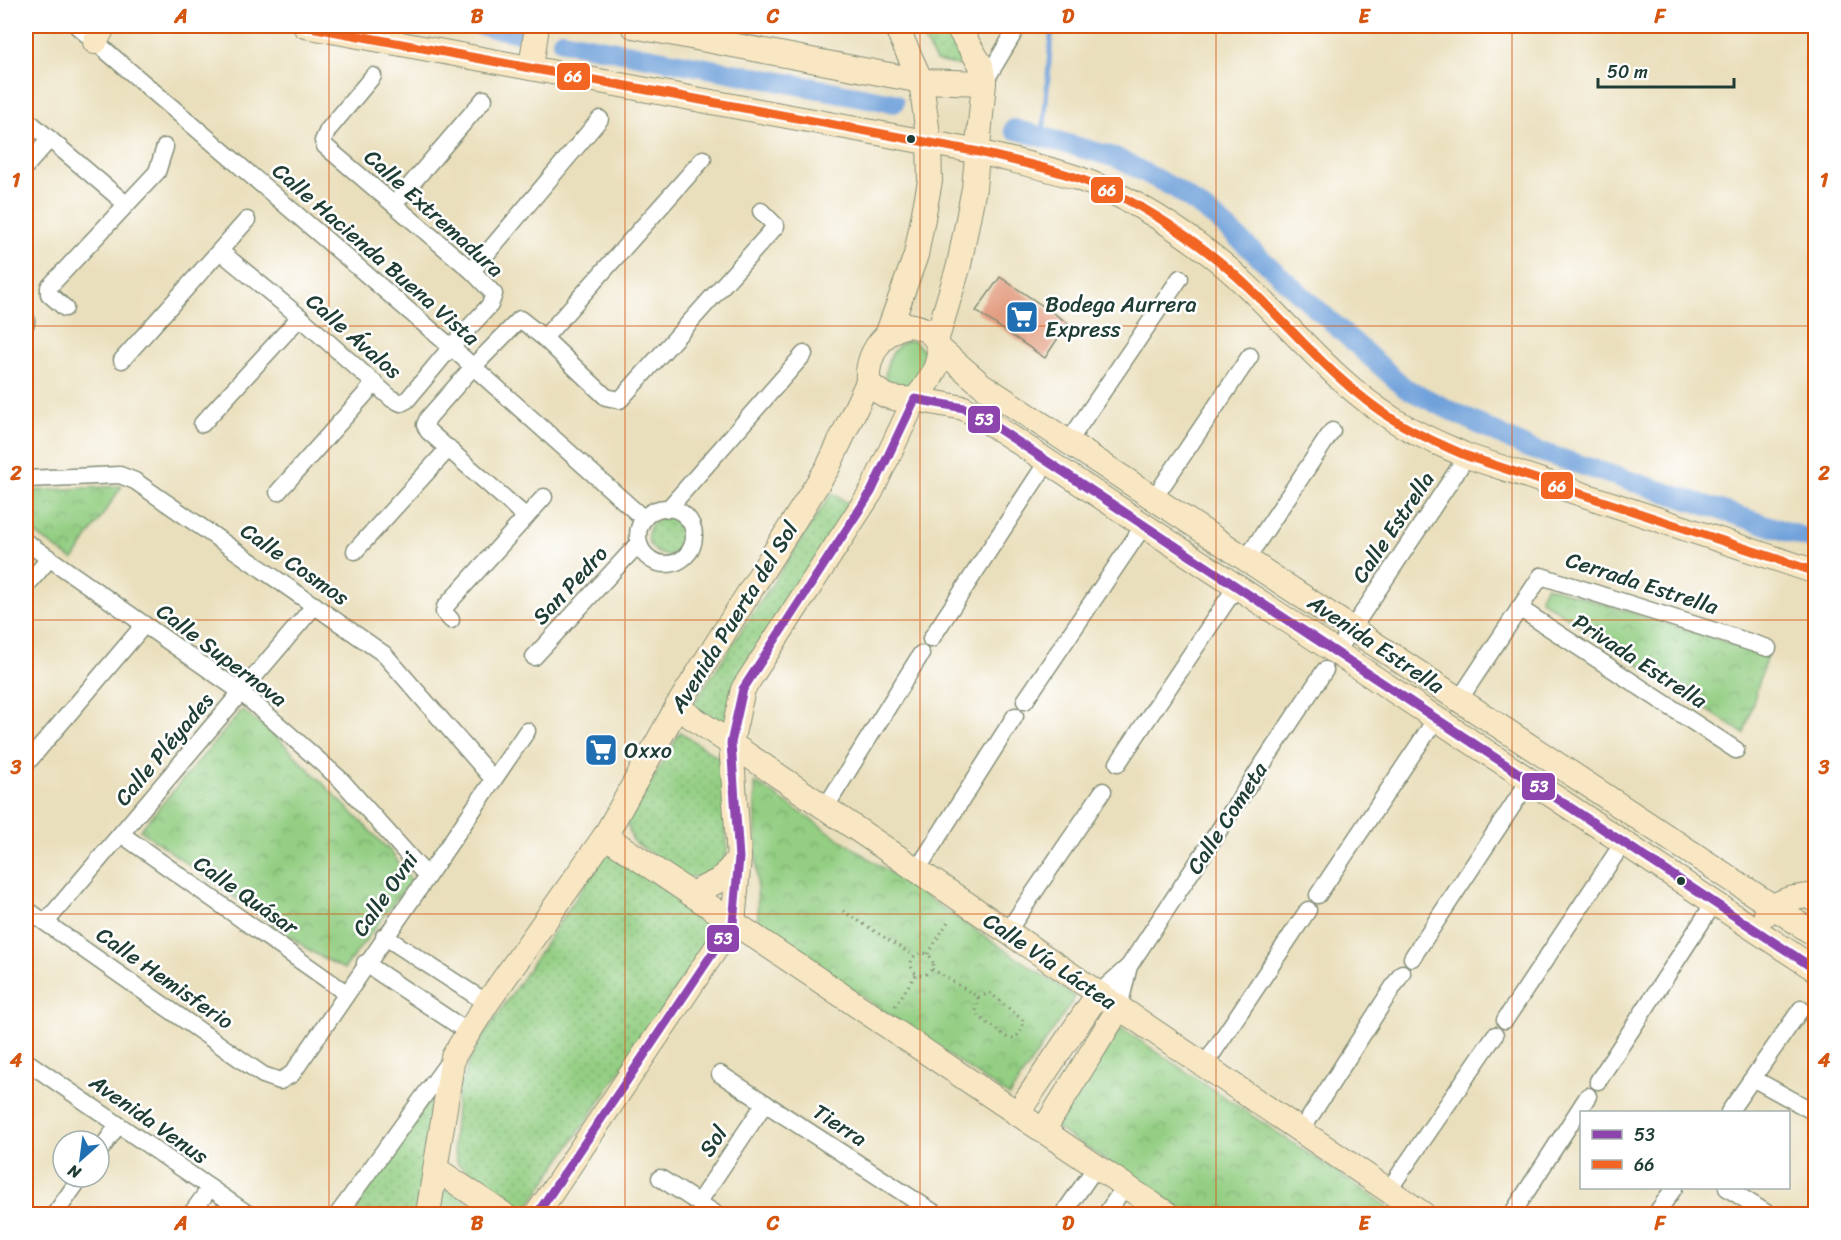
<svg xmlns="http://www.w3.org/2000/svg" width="1841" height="1240" font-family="Sriracha,sans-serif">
  <defs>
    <pattern id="grass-dots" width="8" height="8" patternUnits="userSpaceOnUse" patternTransform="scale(1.5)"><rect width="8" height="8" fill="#93ce82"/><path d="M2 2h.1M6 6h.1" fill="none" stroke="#77a86b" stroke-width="1.8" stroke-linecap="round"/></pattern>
    <pattern id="park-crowns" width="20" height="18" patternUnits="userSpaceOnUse" patternTransform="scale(1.5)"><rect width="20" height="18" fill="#93ce82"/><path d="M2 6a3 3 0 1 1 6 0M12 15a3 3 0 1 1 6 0" fill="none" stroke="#77a86b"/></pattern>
  </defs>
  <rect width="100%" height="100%" fill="#fff"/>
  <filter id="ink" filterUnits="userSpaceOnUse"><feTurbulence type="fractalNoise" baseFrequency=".0167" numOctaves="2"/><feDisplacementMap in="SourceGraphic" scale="12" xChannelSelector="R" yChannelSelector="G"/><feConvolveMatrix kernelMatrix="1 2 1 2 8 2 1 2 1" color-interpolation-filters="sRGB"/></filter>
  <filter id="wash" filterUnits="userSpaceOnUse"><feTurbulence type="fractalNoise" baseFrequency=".008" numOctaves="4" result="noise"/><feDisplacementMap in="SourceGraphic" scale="24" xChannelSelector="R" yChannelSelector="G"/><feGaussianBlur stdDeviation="1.35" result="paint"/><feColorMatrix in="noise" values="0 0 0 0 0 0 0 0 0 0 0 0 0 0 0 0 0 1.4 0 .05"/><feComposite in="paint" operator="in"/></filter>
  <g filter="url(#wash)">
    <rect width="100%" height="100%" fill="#eadfbc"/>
    <!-- grass -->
    <g fill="url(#grass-dots)" stroke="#59865b" stroke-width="1.5">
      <path d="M916 26H941L957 42 966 59 961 66 936 61Z"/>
      <path d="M832 493 851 505 728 731 692 706Z"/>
      <circle cx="667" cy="536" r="19"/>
      <path d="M680 732 723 761 727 853 720 867 706 878 686 877 633 841 627 823Z"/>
      <path d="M608 850 718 927 530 1204 520 1207 458 1164 453 1146 457 1095 473 1052Z"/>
      <path d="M438 1088 424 1177 414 1214H345Z"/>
      <path d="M445 1186 486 1214H439Z"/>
    </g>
    <!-- park -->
    <g fill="url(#park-crowns)" stroke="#59865b" stroke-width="1.5">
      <path d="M122 486 73 560 26 527V491Z"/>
      <path d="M1546 586 1767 655 1744 734 1541 600 1540 596Z"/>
      <path d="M242 710 275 735 391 852 411 880 344 969 312 952 140 830Z"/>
      <path d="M755 782 1075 997 1009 1096 758 926Z"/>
      <path d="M1121 1028 1399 1214H1189L1056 1128Z"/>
    </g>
    <!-- garden -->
    <path fill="#93ce82" stroke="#59865b" stroke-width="1.5" d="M906 341H914L927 354 917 389 886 386C883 369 890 349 906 341Z"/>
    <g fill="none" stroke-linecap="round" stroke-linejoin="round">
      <!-- stream -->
      <path stroke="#6fa1da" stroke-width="5" d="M1043 136 1052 26"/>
      <!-- canal -->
      <g stroke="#6fa1da" stroke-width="20">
        <path d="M482 26 514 32"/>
        <path d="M562 41 894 103"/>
        <path d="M1014 129 1117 158 1176 189 1218 220 1405 388 1525 447 1813 540"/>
      </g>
    </g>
    <g id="blocks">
      <!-- building -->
      <path fill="#e39e82" d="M1000 277 1068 323 1045 358 976 311Z"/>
    </g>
  </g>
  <g filter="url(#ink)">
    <use href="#blocks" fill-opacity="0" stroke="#848e78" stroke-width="1.5"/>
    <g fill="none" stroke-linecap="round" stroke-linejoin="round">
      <!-- street casing -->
      <g stroke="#848e78" stroke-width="19">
        <g id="street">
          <path d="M77 26 451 347 644 519"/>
          <path d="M984 83 1018 26"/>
          <path d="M26 119 126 204"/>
          <path d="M26 166 50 139"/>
          <path d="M395 203 484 99"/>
          <path d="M221 252 300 317 392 399 401 403 407 400 451 347 490 305 494 294 472 271 325 146 323 141 328 130 373 76"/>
          <path d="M472 271 600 119"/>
          <path d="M65 308 49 294V287L157 172 165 147"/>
          <path d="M26 318V323"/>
          <path d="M544 338 703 159"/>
          <path d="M122 360 247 220"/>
          <path d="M202 424 300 317"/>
          <path d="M1069 441 1180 278"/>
          <path d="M26 479 120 475 135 481 384 654 493 779"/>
          <path d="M278 492 375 383"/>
          <path d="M1154 498 1250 356"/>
          <circle cx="666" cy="536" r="28"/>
          <path d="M668 509 804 354"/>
          <path d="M526 517 428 431 425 425 428 418 473 367 520 319 544 338 606 397 620 400 776 226 761 211"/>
          <path d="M26 542 241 692 341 780 426 875"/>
          <path d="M355 551 449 448"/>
          <path d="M1247 558 1332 431"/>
          <path d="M26 586 49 559"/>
          <path d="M1519 608 1736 750"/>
          <path d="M451 620 444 612 445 607 544 497"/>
          <path d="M931 639 1047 462"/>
          <path d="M1336 653 1467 456"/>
          <path d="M534 657 639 543"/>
          <path d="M1459 700 1541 576 1768 648"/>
          <path d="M1025 701 1144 525"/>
          <path d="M1118 763 1236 587"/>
          <path d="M26 764 144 625"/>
          <path d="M825 808 921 654"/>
          <path d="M121 834 346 993"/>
          <path d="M917 870 1015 716"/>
          <path d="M1318 895 1436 719"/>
          <path d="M26 909 263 1075 280 1081 292 1074 527 731"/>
          <path d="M46 922 315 605"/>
          <path d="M1007 932 1103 791"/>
          <path d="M384 936 487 1003"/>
          <path d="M1412 958 1529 781"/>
          <path d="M365 963 468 1032"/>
          <path d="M1098 994 1129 966 1325 670"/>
          <path d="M1119 1008 1129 966"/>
          <path d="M1505 1020 1623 843"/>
          <path d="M26 1061 248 1214"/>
          <path d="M1204 1066 1308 910"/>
          <path d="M720 1074 936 1214"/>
          <path d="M1754 1079 1816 1113"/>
          <path d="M1598 1081 1714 903"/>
          <path d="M1729 1112 1801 1009"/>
          <path d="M1301 1131 1402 973"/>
          <path d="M99 1152 118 1125"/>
          <path d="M660 1178 716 1214"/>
          <path d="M1727 1188 1768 1214"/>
          <path d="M1388 1191 1495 1035"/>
          <path d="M698 1203 765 1103"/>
          <path d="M55 1214 81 1177"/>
          <path d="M191 1214 210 1188"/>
          <path d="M338 1214 450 1060"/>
          <path d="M1063 1214 1096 1167"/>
          <path d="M1106 1214 1125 1186"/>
          <path d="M1512 1214 1588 1096"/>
          <path d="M1656 1214 1674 1188"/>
        </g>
      </g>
      <!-- secondary casing -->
      <g stroke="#848e78" stroke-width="26">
        <g id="secondary">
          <path d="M305 26 979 152C1012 161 1047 167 1080 179 1125 195 1167 221 1205 250 1273 301 1322 375 1394 420 1417 435 1443 445 1467 456L1816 572"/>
          <path d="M633 26 921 81 984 83"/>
          <path d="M95 42 104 26"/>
          <path d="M531 68 537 26"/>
          <path d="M909 325C957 332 938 375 915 399 894 400 883 398 868 382 866 356 882 330 909 325Z"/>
          <path d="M887 335 916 255 930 181 929 143 921 81 896 26"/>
          <path d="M937 338 959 265 974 188 984 83 981 65 957 26"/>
          <path d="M940 349 982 385 1816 935"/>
          <path d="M677 707 1423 1214"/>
          <path d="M605 836 1167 1214"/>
          <path d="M691 894 720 880 739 858"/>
          <path d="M1766 914C1777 900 1791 898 1809 896L1816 901"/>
          <path d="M1017 1114 1098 994"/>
          <path d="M1043 1131 1119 1008"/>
          <path d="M436 1169 503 1214"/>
          <path d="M428 1214 453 1057 487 1003 605 836 677 707 828 467 868 382"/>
          <path d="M537 1214 733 923 739 858 731 743 743 689 871 492 915 399 964 408 985 420 1816 970"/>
        </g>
      </g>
      <!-- path -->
      <g stroke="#848e78" stroke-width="3" stroke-dasharray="1.5 4.5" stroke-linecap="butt">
        <path d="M843 911 914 956"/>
        <circle cx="922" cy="964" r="11"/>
        <path d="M928 954 949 920"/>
        <path d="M932 969 978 997 990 993 1024 1021 1021 1032 1015 1038 1005 1037C996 1026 984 1024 976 1012L978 997"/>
        <path d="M895 1006 917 973"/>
      </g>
      <!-- street -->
      <use href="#street" stroke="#fff" stroke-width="16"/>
      <!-- secondary -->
      <use href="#secondary" stroke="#f9e7c3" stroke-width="24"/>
      <!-- bus-1 casing -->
      <g stroke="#fff" stroke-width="14">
        <path id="bus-1" d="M537 1214 733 923 739 858 731 743 743 689 871 492 915 399 964 408 985 420 1816 970"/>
      </g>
      <!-- bus-2 casing -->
      <g stroke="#fff" stroke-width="14">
        <path id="bus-2" d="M305 26 979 152C1012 161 1047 167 1080 179 1125 195 1167 221 1205 250 1273 301 1322 375 1394 420 1417 435 1443 445 1467 456L1816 572"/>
      </g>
      <!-- bus-1 -->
      <use href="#bus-1" stroke="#8e44ad" stroke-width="9"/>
      <!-- bus-2 -->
      <use href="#bus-2" stroke="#f26522" stroke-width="9"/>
    </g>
  </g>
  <!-- grid -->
  <path fill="none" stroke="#d45610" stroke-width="1.5" stroke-opacity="0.55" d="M329 26V1214M625 26V1214M920 26V1214M1216 26V1214M1512 26V1214M26 326H1816M26 620H1816M26 914H1816"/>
  <!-- icons -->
  <defs>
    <g id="supermarket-square" transform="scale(1.725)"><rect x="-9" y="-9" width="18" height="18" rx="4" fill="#1f6fb2" stroke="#fff"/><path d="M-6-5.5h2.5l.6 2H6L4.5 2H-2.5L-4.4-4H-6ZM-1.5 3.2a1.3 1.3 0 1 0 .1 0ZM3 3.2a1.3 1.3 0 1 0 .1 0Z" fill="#fff"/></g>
  </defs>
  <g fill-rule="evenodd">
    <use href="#supermarket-square" x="1022" y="317"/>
    <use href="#supermarket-square" x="601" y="750"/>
  </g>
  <!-- markers -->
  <g fill="#1f3d34" stroke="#fff" stroke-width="2">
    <circle cx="911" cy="139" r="5"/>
    <circle cx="1681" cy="881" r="5"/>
  </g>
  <g text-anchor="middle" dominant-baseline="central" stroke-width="5" stroke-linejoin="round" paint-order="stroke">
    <!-- street labels -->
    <g font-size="22" fill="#1f3d34" stroke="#fff">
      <text transform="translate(434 213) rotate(42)">Calle Extremadura</text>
      <text transform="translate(376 254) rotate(41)">Calle Hacienda Buena Vista</text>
      <text transform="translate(354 336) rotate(41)">Calle Ávalos</text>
      <text transform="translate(1393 527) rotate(-56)">Calle Estrella</text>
      <text transform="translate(295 564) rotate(35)">Calle Cosmos</text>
      <text transform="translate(1642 583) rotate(18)">Cerrada Estrella</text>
      <text transform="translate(570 585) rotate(-47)">San Pedro</text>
      <text transform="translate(734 617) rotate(-58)">Avenida Puerta del Sol</text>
      <text transform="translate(1376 644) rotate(34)">Avenida Estrella</text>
      <text transform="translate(222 655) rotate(37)">Calle Supernova</text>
      <text transform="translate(1640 661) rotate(33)">Privada Estrella</text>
      <text transform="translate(164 749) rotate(-50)">Calle Pléyades</text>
      <text transform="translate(1227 818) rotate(-57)">Calle Cometa</text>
      <text transform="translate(385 894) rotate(-55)">Calle Ovni</text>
      <text transform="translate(246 895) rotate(35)">Calle Quásar</text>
      <text transform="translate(1050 961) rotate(34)">Calle Vía Láctea</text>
      <text transform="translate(165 978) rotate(35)">Calle Hemisferio</text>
      <text transform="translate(149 1119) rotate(35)">Avenida Venus</text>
      <text transform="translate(840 1125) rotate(33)">Tierra</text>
      <text transform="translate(713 1141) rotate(-56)">Sol</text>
    </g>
    <!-- poi labels -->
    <g font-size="22" fill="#1f3d34" stroke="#fff" text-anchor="start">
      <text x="1045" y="304">Bodega Aurrera<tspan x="1045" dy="25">Express</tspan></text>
      <text x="624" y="750">Oxxo</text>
    </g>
  </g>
  <g stroke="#fff" stroke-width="2">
    <rect x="556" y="62" width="35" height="29" rx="6" fill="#f26522"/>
    <rect x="1090" y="176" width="34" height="28" rx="6" fill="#f26522"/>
    <rect x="967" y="405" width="34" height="29" rx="6" fill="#8e44ad"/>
    <rect x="1540" y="471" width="34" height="29" rx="6" fill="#f26522"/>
    <rect x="1521" y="772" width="35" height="29" rx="6" fill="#8e44ad"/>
    <rect x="706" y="924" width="34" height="29" rx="6" fill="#8e44ad"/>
  </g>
  <g font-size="16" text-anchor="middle" font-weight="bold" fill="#fff">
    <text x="573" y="82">66</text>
    <text x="1107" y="196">66</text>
    <text x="984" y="425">53</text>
    <text x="1557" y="492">66</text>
    <text x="1539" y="792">53</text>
    <text x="723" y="944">53</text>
  </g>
  <!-- margin -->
  <rect width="1841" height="1240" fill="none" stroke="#fff" stroke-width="66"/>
  <!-- legend -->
  <rect x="1580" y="1111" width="210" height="78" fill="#ffffff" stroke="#a5b1ae" stroke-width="1.5"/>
  <rect x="1592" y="1130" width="30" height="9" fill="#8e44ad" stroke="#a5b1ae" stroke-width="1.5"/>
  <text x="1634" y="1141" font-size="18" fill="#1f3d34">53</text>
  <rect x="1592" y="1160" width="30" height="9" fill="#f26522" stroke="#a5b1ae" stroke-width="1.5"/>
  <text x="1634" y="1171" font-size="18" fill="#1f3d34">66</text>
  <!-- north arrow -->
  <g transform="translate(81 1159) rotate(208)"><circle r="28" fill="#ffffff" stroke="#a5b1ae" stroke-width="1.5"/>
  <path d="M0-4.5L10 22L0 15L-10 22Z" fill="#1f6fb2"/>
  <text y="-9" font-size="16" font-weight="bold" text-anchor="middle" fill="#1f3d34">N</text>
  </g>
  <!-- scale -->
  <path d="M1598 78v9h136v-9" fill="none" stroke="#1f3d34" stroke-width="3"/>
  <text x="1607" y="78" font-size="18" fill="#1f3d34" stroke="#ffffff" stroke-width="4.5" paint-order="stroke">50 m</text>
  <rect x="33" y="33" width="1775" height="1174" fill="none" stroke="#d45610" stroke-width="2"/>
  <g font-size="20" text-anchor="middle" font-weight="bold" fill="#d45610">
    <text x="181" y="23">A</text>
    <text x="477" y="23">B</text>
    <text x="773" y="23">C</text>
    <text x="1068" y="23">D</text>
    <text x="1364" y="23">E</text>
    <text x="1660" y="23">F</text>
    <text x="16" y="187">1</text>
    <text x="1824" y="187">1</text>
    <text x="16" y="480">2</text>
    <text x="1824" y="480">2</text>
    <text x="16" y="774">3</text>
    <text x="1824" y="774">3</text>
    <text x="16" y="1067">4</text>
    <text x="1824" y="1067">4</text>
    <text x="181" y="1230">A</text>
    <text x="477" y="1230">B</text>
    <text x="773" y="1230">C</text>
    <text x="1068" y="1230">D</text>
    <text x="1364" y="1230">E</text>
    <text x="1660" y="1230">F</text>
  </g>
</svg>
